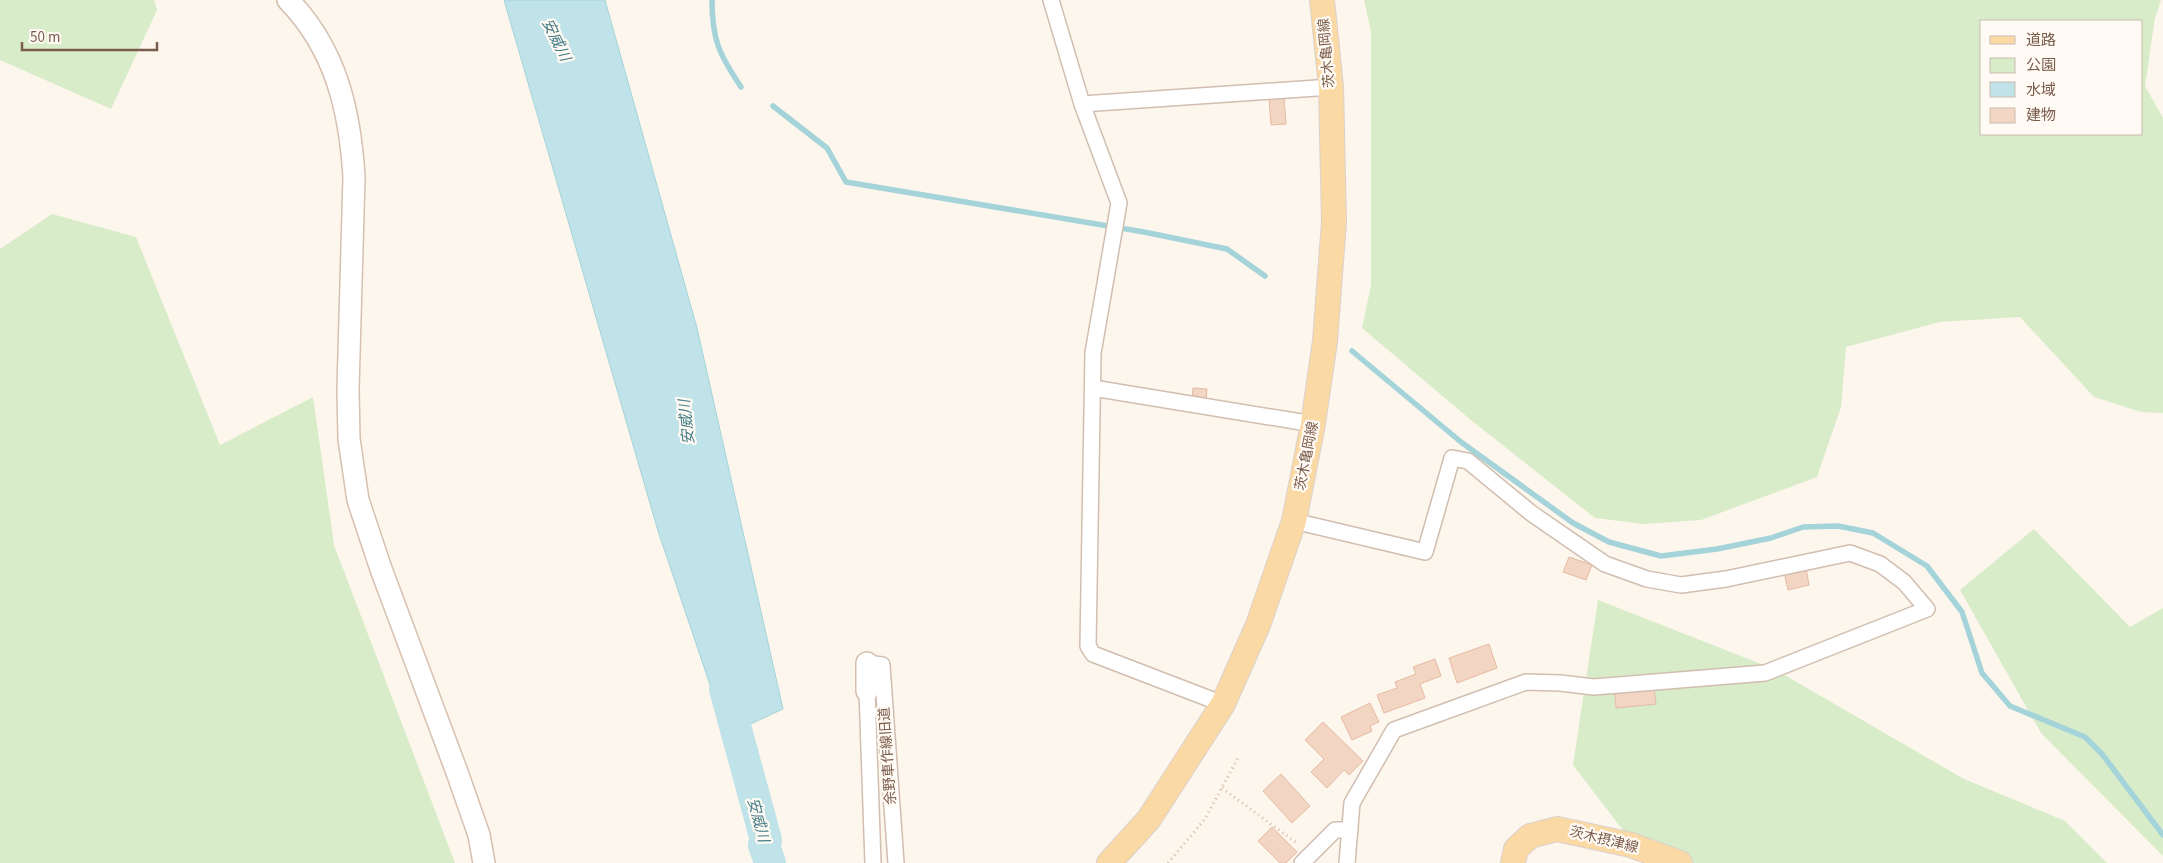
<svg xmlns="http://www.w3.org/2000/svg" width="2163" height="863" font-family="'Source Sans 3','Noto Sans JP',sans-serif">
  <rect width="100%" height="100%" fill="#fdf6ec"/>
  <!-- green -->
  <g fill="#d8ecc9" fill-rule="evenodd">
    <path d="M0 0H154L157 10 111 109 0 60Z"/>
    <path d="M1364 0H2161L2155 18 2145 86 2163 118V413L2141 412 2094 397 2020 317 1940 322 1846 347 1841 407 1817 477 1701 520 1644 524 1595 518 1472 421 1362 328 1371 285V31ZM1982 21H2142V134H1982Z"/>
    <path d="M52 214 136 237 220 445 313 397 334 545 455 863H0V249Z"/>
    <path d="M2034 529 2130 627 2163 608V856L2041 733 1960 590Z"/>
    <path d="M1598 600 1774 669 1964 779 2065 821 2107 863H1648L1573 765Z"/>
  </g>
  <!-- water -->
  <path fill="#bfe3e8" stroke="#a5d3da" d="M504 0H605L697 328 783 709 727 735 658 531Z"/>
  <g fill="none" stroke-linecap="round" stroke-linejoin="round">
    <!-- stream -->
    <g stroke="#a5d3da" stroke-width="5.5">
      <path d="M712 0C712 40 719 54 741 87"/>
      <path d="M773 106 827 148 846 182 1144 232 1227 249 1265 276"/>
      <path d="M1352 351 1461 442 1573 523 1609 542 1661 556 1717 549 1771 538 1803 527 1838 526 1873 533 1927 566 1962 612 1982 673 2010 706 2085 737 2102 754 2163 835"/>
    </g>
    <!-- river -->
    <path stroke="#bfe3e8" stroke-width="32" d="M725 689 766 840 764 845 770 863"/>
  </g>
  <!-- building -->
  <g fill="#f3d5c3" stroke="#e6bba3">
    <path d="M1284 98 1286 124 1271 125 1269 99Z"/>
    <path d="M1193 388 1207 389 1206 400H1192Z"/>
    <path d="M1569 557 1592 565 1586 580 1563 572Z"/>
    <path d="M1806 568 1809 585 1788 590 1784 572Z"/>
    <path d="M1489 644 1497 668 1457 683 1449 658Z"/>
    <path d="M1435 659 1441 676 1420 684 1425 698 1384 713 1377 695 1397 688 1395 682 1416 674 1413 667Z"/>
    <path d="M1654 689 1656 704 1616 708 1615 693Z"/>
    <path d="M1370 703 1379 722 1370 726 1372 731 1352 740 1341 717Z"/>
    <path d="M1323 722 1363 761 1349 775 1344 770 1327 788 1311 772 1324 759 1305 740Z"/>
    <path d="M1281 774 1310 806 1292 823 1263 791Z"/>
    <path d="M1272 827 1297 852 1286 863H1280L1258 841Z"/>
  </g>
  <g fill="none" stroke-linecap="round" stroke-linejoin="round">
    <!-- street casing -->
    <g stroke="#d1beb0" stroke-width="18">
      <g id="street">
        <path d="M1051 0 1082 104 1119 203 1093 353 1088 646 1093 654 1223 704"/>
        <path d="M1082 104 1331 87"/>
        <path d="M1093 388 1313 424"/>
        <path d="M1294 521 1425 552 1452 458 1468 461 1531 513 1605 564 1647 579 1681 585 1726 579 1850 553 1880 564 1904 582 1927 609 1765 673 1594 687 1560 683 1526 682 1394 730 1352 803 1347 863"/>
        <path d="M867 663 882 665 896 863"/>
        <path d="M867 691 873 863"/>
        <path d="M1302 863 1335 830H1350"/>
      </g>
    </g>
    <!-- secondary casing -->
    <g stroke="#d6c0b0" stroke-width="24">
      <g id="secondary">
        <path d="M288 0C336 49 350 111 354 177L348 389 349 439 358 500 381 569 458 775 479 835 484 863"/>
        <path d="M867 691V663"/>
      </g>
    </g>
    <!-- primary casing -->
    <g stroke="#dad1cd" stroke-width="26">
      <g id="primary">
        <path d="M1109 863 1149 819 1223 704 1258 625 1294 521 1313 424 1325 341 1334 222 1331 87 1322 0"/>
        <path d="M1513 863 1516 849 1530 836 1557 829 1631 845 1680 863"/>
      </g>
    </g>
    <!-- path -->
    <g stroke="#d9b8a5" stroke-width="3" stroke-dasharray="1 4" stroke-linecap="butt">
      <path d="M1222 788 1298 844"/>
      <path d="M1168 863 1205 819 1238 758"/>
    </g>
    <!-- street -->
    <use href="#street" stroke="#fff" stroke-width="15"/>
    <!-- secondary -->
    <use href="#secondary" stroke="#fff" stroke-width="21"/>
    <!-- primary -->
    <use href="#primary" stroke="#fbd9a5" stroke-width="24"/>
  </g>
  <g text-anchor="middle" dominant-baseline="central" stroke-width="4.5" stroke-linejoin="round" paint-order="stroke">
    <!-- street labels -->
    <g font-size="14" fill="#7a5c4d" stroke="#fffaf3">
      <text transform="translate(1327 53) rotate(-95)">茨木亀岡線</text>
      <text transform="translate(1307 456) rotate(-79)">茨木亀岡線</text>
      <text transform="translate(888 756) rotate(-94)">余野車作線旧道</text>
      <text transform="translate(1604 840) rotate(14)">茨木摂津線</text>
    </g>
    <!-- water labels -->
    <g font-size="15" font-style="italic" fill="#437c86" stroke="#fffaf3">
      <text transform="translate(556 40) rotate(64)">安威川</text>
      <text transform="translate(687 422) rotate(-96)">安威川</text>
      <text transform="translate(758 820) rotate(75)">安威川</text>
    </g>
  </g>
  <!-- legend -->
  <rect x="1980" y="20" width="162" height="115" fill="#fffaf3" stroke="#cabbb1"/>
  <rect x="1990" y="36" width="25" height="8" fill="#fbd9a5" stroke="#cabbb1"/>
  <text x="2026" y="45" font-size="15" fill="#7a5c4d">道路</text>
  <rect x="1990" y="58" width="25" height="15" fill="#d8ecc9" stroke="#cabbb1"/>
  <text x="2026" y="70" font-size="15" fill="#7a5c4d">公園</text>
  <rect x="1990" y="82" width="25" height="15" fill="#bfe3e8" stroke="#cabbb1"/>
  <text x="2026" y="95" font-size="15" fill="#7a5c4d">水域</text>
  <rect x="1990" y="108" width="25" height="15" fill="#f3d5c3" stroke="#cabbb1"/>
  <text x="2026" y="120" font-size="15" fill="#7a5c4d">建物</text>
  <!-- scale -->
  <path d="M22 42v8h135v-8" fill="none" stroke="#7a5c4d" stroke-width="2.5"/>
  <text x="30" y="42" font-size="15" fill="#7a5c4d" stroke="#fffaf3" stroke-width="4" paint-order="stroke">50 m</text>
</svg>
